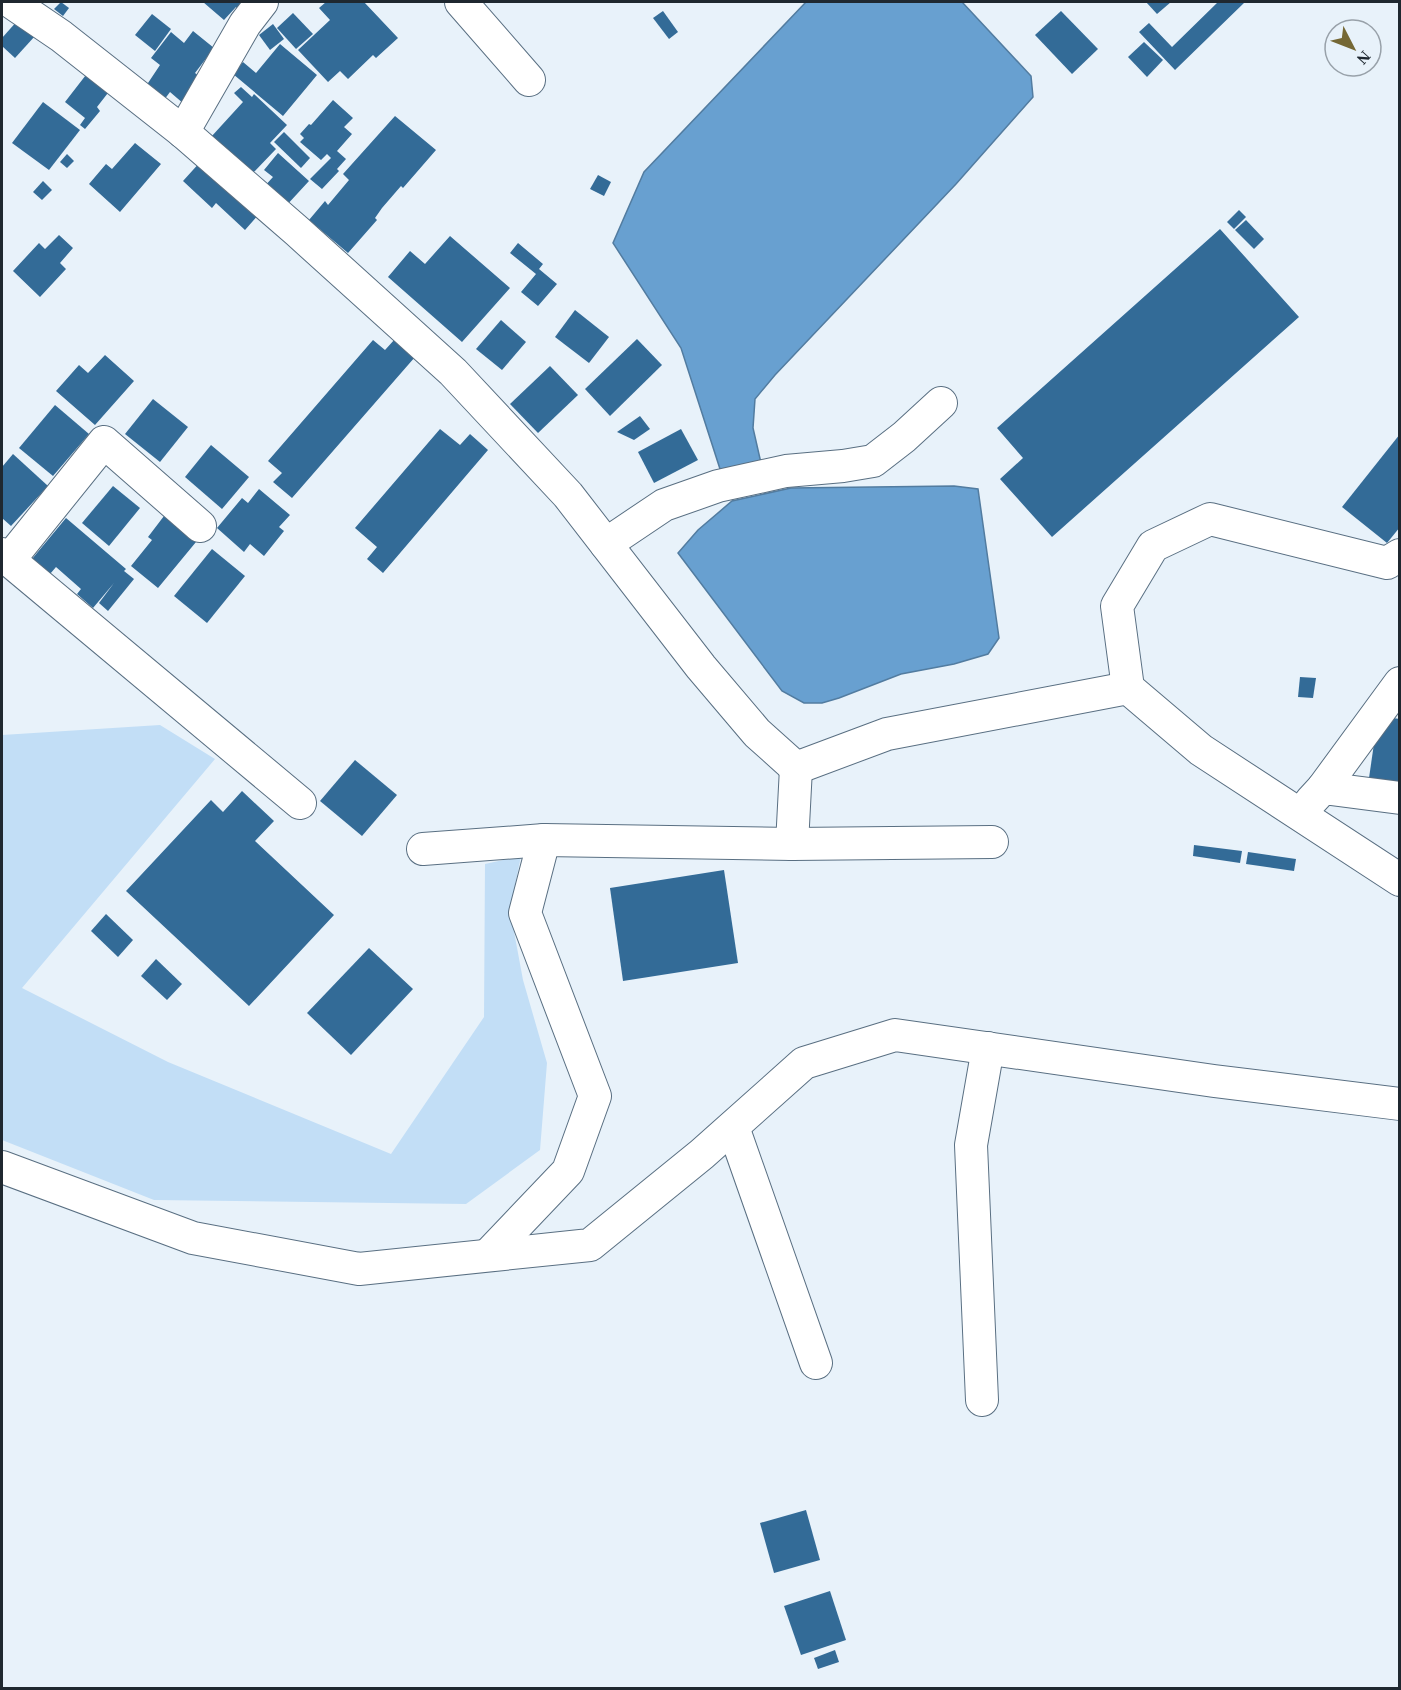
<svg xmlns="http://www.w3.org/2000/svg" width="1401" height="1690" font-family="'Times New Roman',serif">
  <rect width="100%" height="100%" fill="#e8f2fa"/>
  <!-- green -->
  <path fill="#c2def6" d="M160 725 215 759 22 988 168 1062 391 1154 484 1017 485 864 521 856 510 910 523 980 547 1063 540 1150 466 1204 154 1200 2 1140V735Z"/>
  <!-- water -->
  <g fill="#68a0d0" stroke="#527ca0" stroke-width="1.5">
    <path d="M806 2H962L1031 76 1033 97 956 184 775 375 755 399 753 428 761 463 721 472 681 348 613 243 644 172Z"/>
    <path d="M954 486 978 489 999 638 988 654 954 664 901 674 839 698 822 703H804L782 691 678 553 698 530 732 501 791 488Z"/>
  </g>
  <!-- building -->
  <g fill="#336b97">
    <path d="M61 2 69 8 63 16 54 9Z"/>
    <path d="M203 2H244L237 9 236 7 224 20Z"/>
    <path d="M326 2H364L398 38 376 58 373 55 348 79 340 71 328 82 298 50 330 20 319 8Z"/>
    <path d="M1146 2H1171L1157 14Z"/>
    <path d="M1218 2H1245L1175 70 1139 32 1149 23 1172 47Z"/>
    <path d="M663 11 678 32 669 39 653 18Z"/>
    <path d="M1061 11 1098 49 1072 74 1035 35Z"/>
    <path d="M293 13 313 34 296 49 277 28Z"/>
    <path d="M152 14 171 29 155 51 135 35Z"/>
    <path d="M18 20 35 36 15 58 2 46V38Z"/>
    <path d="M273 24 284 39 270 50 259 35Z"/>
    <path d="M193 31 214 48 195 73 203 79 184 104 170 92 164 100 146 86 160 65 151 58 171 32 184 43Z"/>
    <path d="M1144 42 1163 60 1147 77 1128 57Z"/>
    <path d="M280 44 317 75 283 116 233 74 243 62 256 73Z"/>
    <path d="M89 71 111 89 97 107 100 111 85 129 80 125 85 118 65 102Z"/>
    <path d="M241 87 252 97 254 94 287 125 270 143 276 149 251 175 211 137 243 102 234 93Z"/>
    <path d="M333 100 353 118 344 127 352 134 337 151 346 159 337 169 339 171 322 189 310 179 331 158 327 154 321 160 300 142 304 138 300 134 309 124 311 125Z"/>
    <path d="M43 102 80 130 49 170 12 143Z"/>
    <path d="M395 116 436 150 403 188 401 186 382 208 375 218 377 220 348 253 309 220 325 201 328 205 349 180 343 174Z"/>
    <path d="M284 132 310 158 301 168 274 142Z"/>
    <path d="M135 143 161 164 120 212 89 184 106 164 112 169Z"/>
    <path d="M278 153 309 181 285 207 263 188 273 177 264 170Z"/>
    <path d="M67 154 74 161 67 168 60 162Z"/>
    <path d="M202 160 260 213 245 230 216 203 212 208 183 181Z"/>
    <path d="M598 175 611 182 604 196 590 189Z"/>
    <path d="M43 181 52 190 42 200 33 192Z"/>
    <path d="M1239 210 1246 217 1234 229 1227 222Z"/>
    <path d="M1246 220 1264 239 1254 249 1235 230Z"/>
    <path d="M1220 229 1299 317 1052 537 1000 479 1023 458 997 428Z"/>
    <path d="M59 235 73 248 60 263 66 269 40 297 13 271 39 243 45 249Z"/>
    <path d="M450 236 510 288 462 342 388 277 410 251 425 264Z"/>
    <path d="M518 243 543 264 539 269 557 284 538 306 521 292 536 274 510 253Z"/>
    <path d="M575 310 609 337 589 363 555 337Z"/>
    <path d="M501 320 526 342 502 370 476 349Z"/>
    <path d="M395 339 415 357 292 498 273 482 282 473 268 461 373 340 385 350Z"/>
    <path d="M637 339 662 365 610 416 585 389Z"/>
    <path d="M105 355 134 381 95 425 56 391 79 365 88 373Z"/>
    <path d="M550 366 578 395 538 433 510 404Z"/>
    <path d="M153 399 188 427 160 462 125 434Z"/>
    <path d="M55 405 89 434 53 476 19 448Z"/>
    <path d="M640 416 650 429 634 440 617 432Z"/>
    <path d="M440 429 460 445 470 434 488 450 383 573 367 559 377 547 355 528Z"/>
    <path d="M681 429 698 460 654 483 638 452Z"/>
    <path d="M1400 434V527L1387 543 1342 507Z"/>
    <path d="M211 445 249 477 222 509 185 477Z"/>
    <path d="M13 454 48 486 11 526 2 518V467Z"/>
    <path d="M113 486 140 508 109 546 82 523Z"/>
    <path d="M259 489 290 515 279 527 284 531 264 556 250 544 244 552 217 528 242 498 248 503Z"/>
    <path d="M164 516 196 542 158 588 131 566 152 540 148 537Z"/>
    <path d="M66 518 126 569 124 571 134 579 108 611 99 603 114 583 93 608 77 594 81 589 56 567 50 574 32 559Z"/>
    <path d="M212 549 245 576 207 623 174 596Z"/>
    <path d="M1300 677 1316 678 1313 698 1298 697Z"/>
    <path d="M1378 716 1400 719V789L1368 785Z"/>
    <path d="M355 760 397 795 362 836 320 801Z"/>
    <path d="M242 791 274 821 255 841 334 915 249 1006 126 891 211 800 223 812Z"/>
    <path d="M1194 845 1242 851 1240 863 1193 856Z"/>
    <path d="M1248 852 1296 859 1294 871 1246 864Z"/>
    <path d="M724 870 738 963 623 981 610 888Z"/>
    <path d="M106 914 133 940 118 957 91 931Z"/>
    <path d="M369 948 413 989 351 1055 307 1013Z"/>
    <path d="M156 959 182 984 167 1000 141 976Z"/>
    <path d="M806 1510 820 1560 774 1573 760 1523Z"/>
    <path d="M830 1591 846 1640 801 1655 784 1606Z"/>
    <path d="M835 1650 839 1662 818 1669 814 1658Z"/>
  </g>
  <g fill="none" stroke-linecap="round" stroke-linejoin="round">
    <!-- minor casing -->
    <g stroke="#596f82" stroke-width="34">
      <g id="minor">
        <path d="M11 2 61 36 183 132 297 231 453 372 568 495 701 667 757 733 796 768 887 734 1128 688"/>
        <path d="M461 2 529 80"/>
        <path d="M183 132 245 24 262 2"/>
        <path d="M606 544 664 505 718 486 786 471 843 466 873 461 904 437 941 403"/>
        <path d="M2 554 9 560 104 442 200 526"/>
        <path d="M1400 555 1387 563 1210 519 1153 546 1117 606 1128 688 1201 750 1400 880"/>
        <path d="M9 560 300 803"/>
        <path d="M1323 788 1400 683"/>
        <path d="M1311 801 1323 788 1400 798"/>
        <path d="M792 844 992 842"/>
        <path d="M423 849 544 840"/>
        <path d="M733 1127 816 1363"/>
        <path d="M2 1167 193 1238 359 1269 590 1245 702 1154 804 1063 895 1035 1214 1081 1400 1104"/>
        <path d="M488 1255 568 1171 595 1096 525 913 544 840 792 844 796 768"/>
        <path d="M982 1400 971 1145 988 1048"/>
      </g>
    </g>
    <!-- minor -->
    <use href="#minor" stroke="#fff" stroke-width="32"/>
  </g>
  <!-- border -->
  <rect width="1401" height="1690" fill="none" stroke="#1f2830" stroke-width="6"/>
  <!-- north arrow -->
  <g transform="translate(1353 48) rotate(132)"><circle r="28" fill="#e8f2fa" stroke="#98a1a9" stroke-width="1.5"/>
  <path d="M0-4.5L10 22L0 15L-10 22Z" fill="#756835"/>
  <text y="-9" font-size="16" font-weight="bold" text-anchor="middle" fill="#1f2830">N</text>
  </g>
</svg>
